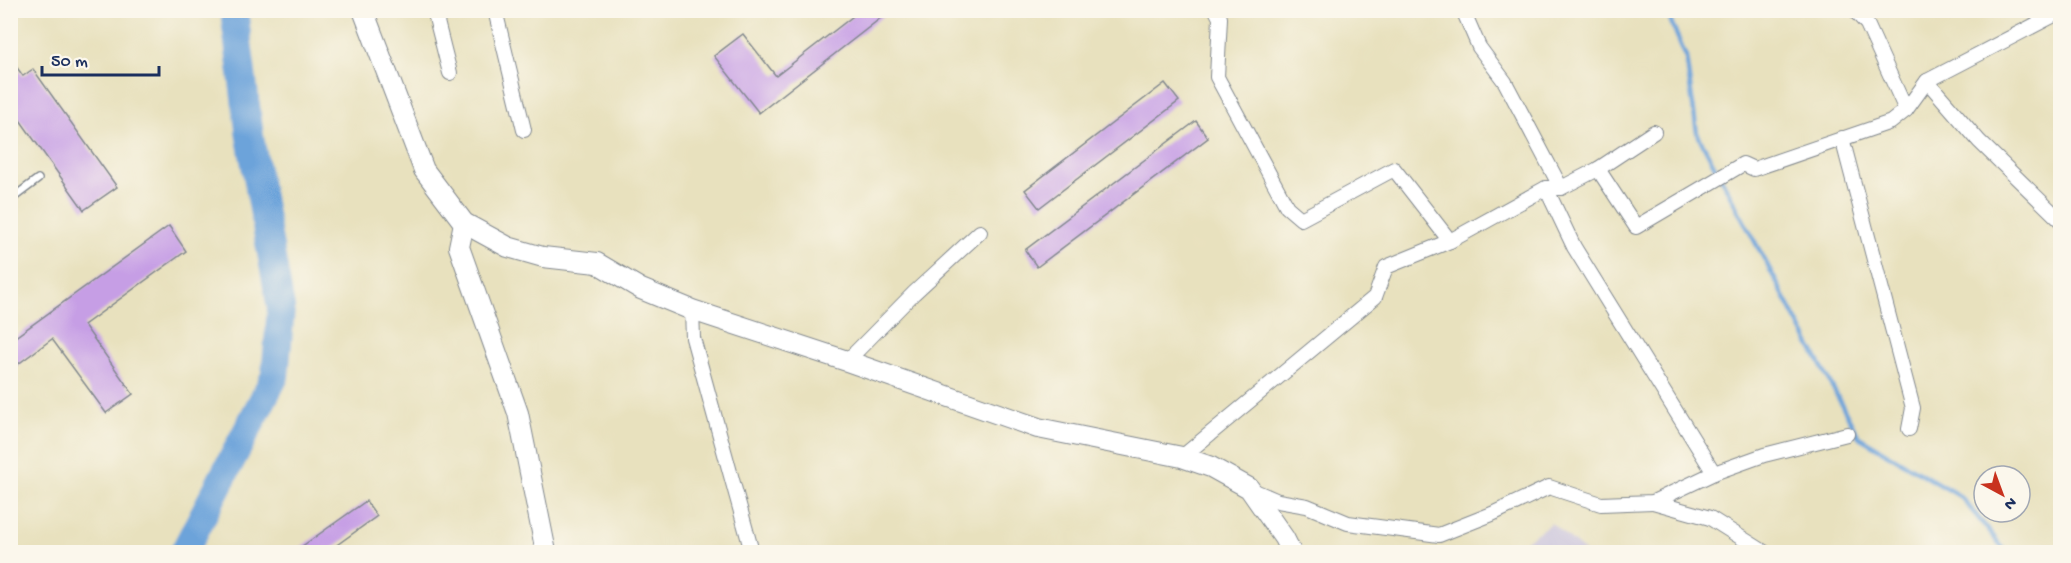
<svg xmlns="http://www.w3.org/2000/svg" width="2071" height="563" font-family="'Gochi Hand',sans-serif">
  <rect width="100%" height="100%" fill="#fbf7ec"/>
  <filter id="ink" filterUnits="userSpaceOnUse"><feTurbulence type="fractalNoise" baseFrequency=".0167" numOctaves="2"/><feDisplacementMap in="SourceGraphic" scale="12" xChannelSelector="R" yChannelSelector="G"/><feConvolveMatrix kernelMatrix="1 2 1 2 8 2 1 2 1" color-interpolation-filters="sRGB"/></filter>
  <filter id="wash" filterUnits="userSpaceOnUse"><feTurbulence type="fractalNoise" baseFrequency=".008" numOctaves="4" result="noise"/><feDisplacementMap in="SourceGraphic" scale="24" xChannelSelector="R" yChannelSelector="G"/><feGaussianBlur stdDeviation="1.35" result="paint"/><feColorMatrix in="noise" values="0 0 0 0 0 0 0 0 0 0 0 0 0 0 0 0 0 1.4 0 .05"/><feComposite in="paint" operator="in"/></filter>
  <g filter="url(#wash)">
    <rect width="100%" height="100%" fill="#e8e1be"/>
    <!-- industrial -->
    <path fill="#c6c0da" d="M1551 523 1585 552H1510Z"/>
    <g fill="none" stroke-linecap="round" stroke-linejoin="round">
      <!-- stream -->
      <path stroke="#6ca3da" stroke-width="4.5" d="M1666 10 1686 57 1697 133 1859 437 1961 497 2006 552"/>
      <!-- river -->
      <path stroke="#6ca3da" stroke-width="28" d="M184 552 275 376 281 308 250 137 234 10"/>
    </g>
    <g id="blocks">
      <!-- building -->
      <g fill="#c69ee5">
        <path d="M861 10H891L759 113 714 56 743 34 776 76Z"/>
        <path d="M10 58 23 76 33 69 117 187 84 210 10 106Z"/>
        <path d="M1165 83 1179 101 1039 208 1025 190Z"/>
        <path d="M1196 121 1208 138 1037 267 1025 250Z"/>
        <path d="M169 226 186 251 84 325 133 394 106 413 52 339 10 370V341Z"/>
        <path d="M366 501 377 516 327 552H294Z"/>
      </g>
    </g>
  </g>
  <g filter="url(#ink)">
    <use href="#blocks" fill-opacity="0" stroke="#82888e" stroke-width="1.5"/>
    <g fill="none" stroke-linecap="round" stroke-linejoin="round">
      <!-- lane casing -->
      <g stroke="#82888e" stroke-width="10">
        <path id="lane" d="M10 200 38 179"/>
      </g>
      <!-- street casing -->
      <g stroke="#82888e" stroke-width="16">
        <g id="street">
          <path d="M434 10 450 73"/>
          <path d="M495 10 524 130"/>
          <path d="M1216 10 1220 18 1217 77 1287 207 1301 219 1394 169 1450 241"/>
          <path d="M1463 10 1479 47 1505 82 1561 188"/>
          <path d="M1854 10 1867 24 1906 110"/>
          <path d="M1927 81 1979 141 2060 220"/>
          <path d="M1842 138 1913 408 1909 429"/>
          <path d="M1598 169 1636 227 1743 164 1754 169 1891 122 1906 110 1927 81 2060 12"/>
          <path d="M1546 188 1574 247 1714 473"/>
          <path d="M692 310 693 338 752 552"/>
          <path d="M847 361 914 293 980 232"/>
          <path d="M1182 457 1375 297 1386 267 1450 241 1546 188H1561L1598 169 1654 132"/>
          <path d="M1250 489 1278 501 1307 506 1348 523 1439 535 1492 514 1549 487 1601 504 1653 502 1714 473 1764 455 1847 434"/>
          <path d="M1653 502 1710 518 1764 552"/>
        </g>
      </g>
      <!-- secondary casing -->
      <g stroke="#82888e" stroke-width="22">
        <g id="secondary">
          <path d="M363 10 424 170 464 223 508 247 543 257 597 263 641 289 692 310 847 361 1038 428 1182 457 1211 467 1249 488 1284 538 1291 552"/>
          <path d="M464 223 459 247 518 413 546 552"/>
        </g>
      </g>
      <!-- lane -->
      <use href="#lane" stroke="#fff" stroke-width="7"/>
      <!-- street -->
      <use href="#street" stroke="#fff" stroke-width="14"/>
      <!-- secondary -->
      <use href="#secondary" stroke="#fff" stroke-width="20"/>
    </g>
  </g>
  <!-- margin -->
  <rect width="2071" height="563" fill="none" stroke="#fbf7ec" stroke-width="36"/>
  <!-- north arrow -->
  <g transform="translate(2002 494) rotate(139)"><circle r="28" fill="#fbf7ec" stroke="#a1a7b3" stroke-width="1.5"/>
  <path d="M0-4.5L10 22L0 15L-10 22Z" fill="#c8321e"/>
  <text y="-9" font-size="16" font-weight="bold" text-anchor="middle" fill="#1b2f5e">N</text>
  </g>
  <!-- scale -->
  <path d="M42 66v9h117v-9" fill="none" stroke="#1b2f5e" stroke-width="3"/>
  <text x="51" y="66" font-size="18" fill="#1b2f5e" stroke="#fbf7ec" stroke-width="4.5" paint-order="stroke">50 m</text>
</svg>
